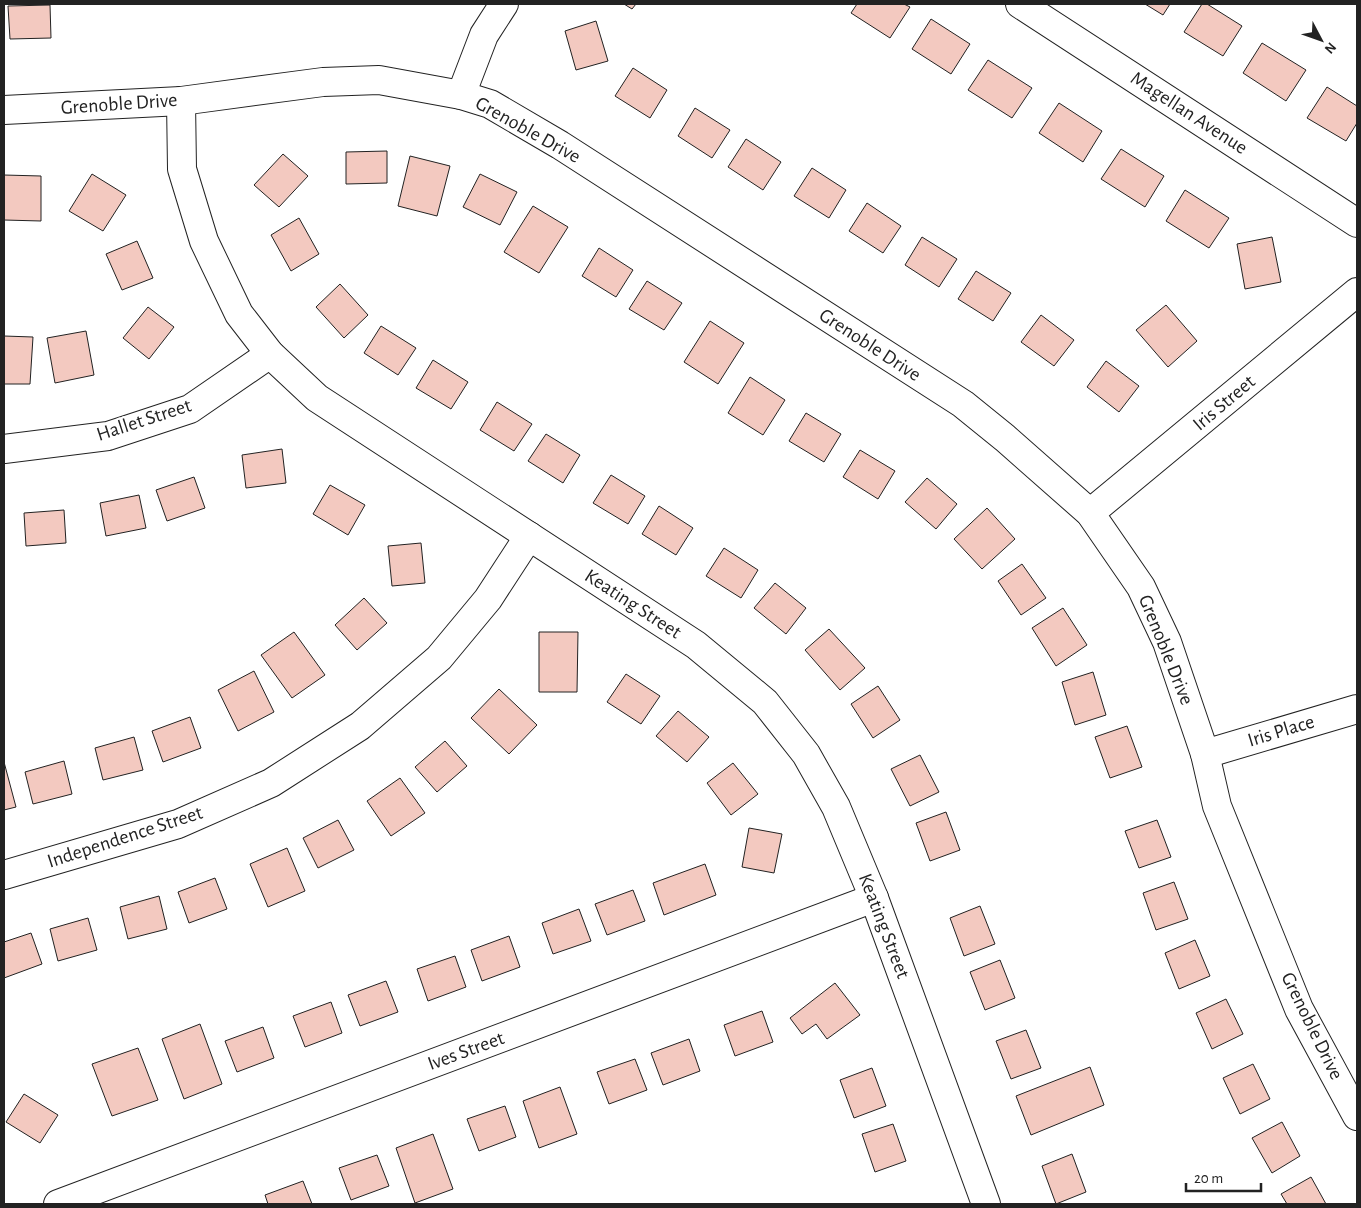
<svg xmlns="http://www.w3.org/2000/svg" width="1361" height="1208" font-family="'Alegreya Sans',sans-serif">
  <rect width="100%" height="100%" fill="#fff"/>
  <!-- building -->
  <g fill="#f3c9c0" stroke="#222">
    <path d="M624 4H636L632 9Z"/>
    <path d="M857 4H904L910 7 890 38 851 13Z"/>
    <path d="M1145 4H1170L1163 15Z"/>
    <path d="M1202 4H1207L1242 26 1223 56 1184 32Z"/>
    <path d="M50 5 51 38 10 39 8 6Z"/>
    <path d="M931 19 970 44 951 74 912 49Z"/>
    <path d="M596 21 608 61 576 70 565 31Z"/>
    <path d="M1262 43 1306 70 1286 101 1243 73Z"/>
    <path d="M988 60 1032 88 1012 118 968 90Z"/>
    <path d="M633 68 667 90 650 118 615 96Z"/>
    <path d="M1327 87 1357 106V123L1346 141 1307 118Z"/>
    <path d="M1059 103 1102 131 1083 162 1039 133Z"/>
    <path d="M695 108 730 130 712 158 678 136Z"/>
    <path d="M746 139 781 162 763 190 728 167Z"/>
    <path d="M1121 149 1164 176 1145 207 1101 179Z"/>
    <path d="M387 151V183L346 184V152Z"/>
    <path d="M283 154 308 176 279 207 254 185Z"/>
    <path d="M410 156 450 166 437 216 398 206Z"/>
    <path d="M812 168 846 190 829 218 794 196Z"/>
    <path d="M92 174 126 195 103 231 69 211Z"/>
    <path d="M480 174 517 192 500 225 463 207Z"/>
    <path d="M4 175 41 176V221L4 220Z"/>
    <path d="M1185 190 1229 218 1209 248 1166 221Z"/>
    <path d="M867 203 901 226 883 253 849 231Z"/>
    <path d="M533 206 568 227 539 273 504 252Z"/>
    <path d="M299 218 319 254 291 271 271 235Z"/>
    <path d="M922 237 957 259 939 287 905 265Z"/>
    <path d="M1272 237 1281 282 1245 289 1237 244Z"/>
    <path d="M137 241 153 278 122 290 106 254Z"/>
    <path d="M599 248 633 270 616 297 582 276Z"/>
    <path d="M976 271 1011 293 993 321 958 299Z"/>
    <path d="M647 281 682 303 664 330 629 309Z"/>
    <path d="M340 284 368 315 344 338 316 307Z"/>
    <path d="M1166 305 1197 341 1168 367 1136 330Z"/>
    <path d="M148 307 174 327 149 359 123 338Z"/>
    <path d="M1041 315 1074 340 1054 366 1021 342Z"/>
    <path d="M710 321 744 343 718 384 684 362Z"/>
    <path d="M381 326 416 348 398 375 364 353Z"/>
    <path d="M86 331 94 375 55 383 47 338Z"/>
    <path d="M4 336 33 337 30 384H4Z"/>
    <path d="M433 360 468 382 451 409 416 388Z"/>
    <path d="M1106 361 1139 386 1119 412 1087 387Z"/>
    <path d="M750 377 785 400 763 435 728 413Z"/>
    <path d="M497 402 532 424 514 451 480 430Z"/>
    <path d="M806 413 841 434 824 462 789 441Z"/>
    <path d="M546 434 580 455 563 483 528 461Z"/>
    <path d="M282 449 286 483 246 488 242 455Z"/>
    <path d="M860 450 895 471 878 499 843 477Z"/>
    <path d="M611 475 645 496 628 524 593 503Z"/>
    <path d="M194 477 205 508 167 521 156 490Z"/>
    <path d="M927 478 957 504 936 529 905 502Z"/>
    <path d="M330 485 365 505 348 535 313 514Z"/>
    <path d="M139 495 146 528 106 536 100 503Z"/>
    <path d="M659 506 693 528 676 555 642 534Z"/>
    <path d="M987 508 1015 539 982 569 954 539Z"/>
    <path d="M64 510 66 543 26 546 24 513Z"/>
    <path d="M421 543 425 583 392 586 388 546Z"/>
    <path d="M724 548 758 570 741 598 706 576Z"/>
    <path d="M1022 564 1046 598 1021 615 998 581Z"/>
    <path d="M775 583 806 608 786 634 754 608Z"/>
    <path d="M364 598 387 623 357 650 335 625Z"/>
    <path d="M1063 608 1087 645 1056 666 1032 628Z"/>
    <path d="M829 629 865 668 840 690 805 650Z"/>
    <path d="M294 632 325 675 292 698 261 655Z"/>
    <path d="M539 632H578L577 692H539Z"/>
    <path d="M254 671 274 712 238 731 218 690Z"/>
    <path d="M1093 672 1106 715 1075 725 1062 682Z"/>
    <path d="M626 674 660 696 641 724 607 702Z"/>
    <path d="M878 686 900 720 873 738 851 704Z"/>
    <path d="M499 689 537 725 509 754 471 718Z"/>
    <path d="M678 711 709 737 687 762 656 736Z"/>
    <path d="M190 717 201 748 163 762 152 731Z"/>
    <path d="M1127 726 1142 767 1110 778 1095 737Z"/>
    <path d="M134 737 143 770 103 780 95 748Z"/>
    <path d="M445 741 467 766 437 792 415 767Z"/>
    <path d="M920 755 939 792 910 806 891 769Z"/>
    <path d="M64 761 72 794 33 804 25 772Z"/>
    <path d="M4 762 16 807 4 810Z"/>
    <path d="M733 763 758 794 731 815 707 783Z"/>
    <path d="M400 778 425 813 391 836 367 801Z"/>
    <path d="M946 812 960 850 930 861 916 823Z"/>
    <path d="M338 820 354 850 318 868 303 838Z"/>
    <path d="M1157 820 1171 857 1139 868 1125 831Z"/>
    <path d="M749 828 782 834 774 873 742 867Z"/>
    <path d="M287 848 305 891 268 907 250 864Z"/>
    <path d="M705 864 716 895 664 915 653 883Z"/>
    <path d="M215 878 227 909 189 923 178 892Z"/>
    <path d="M1174 882 1188 919 1156 930 1143 893Z"/>
    <path d="M633 890 645 921 607 935 595 904Z"/>
    <path d="M159 896 167 929 128 939 120 907Z"/>
    <path d="M980 906 995 944 964 956 950 918Z"/>
    <path d="M579 909 591 941 553 954 542 923Z"/>
    <path d="M88 918 97 950 58 961 50 929Z"/>
    <path d="M31 933 42 964 4 978V942Z"/>
    <path d="M509 936 520 967 482 981 471 950Z"/>
    <path d="M1195 940 1210 976 1179 989 1165 953Z"/>
    <path d="M455 956 466 987 428 1001 417 969Z"/>
    <path d="M1000 960 1015 998 985 1010 970 972Z"/>
    <path d="M386 981 398 1012 360 1026 348 995Z"/>
    <path d="M835 983 860 1015 827 1039 816 1024 802 1034 790 1018Z"/>
    <path d="M1226 999 1243 1034 1212 1049 1196 1013Z"/>
    <path d="M331 1002 342 1033 305 1047 293 1016Z"/>
    <path d="M762 1011 773 1042 735 1056 724 1025Z"/>
    <path d="M200 1024 222 1084 184 1099 162 1039Z"/>
    <path d="M263 1027 274 1058 237 1072 225 1041Z"/>
    <path d="M1026 1030 1041 1068 1011 1079 996 1041Z"/>
    <path d="M689 1039 700 1071 663 1085 651 1053Z"/>
    <path d="M138 1048 158 1100 112 1116 92 1064Z"/>
    <path d="M635 1059 647 1090 609 1104 597 1072Z"/>
    <path d="M1253 1064 1270 1099 1240 1114 1223 1078Z"/>
    <path d="M1090 1067 1104 1105 1031 1135 1016 1096Z"/>
    <path d="M872 1068 886 1106 854 1118 840 1080Z"/>
    <path d="M560 1087 577 1134 539 1148 523 1101Z"/>
    <path d="M24 1094 58 1115 40 1143 6 1122Z"/>
    <path d="M505 1106 516 1137 479 1151 467 1119Z"/>
    <path d="M1282 1122 1300 1156 1272 1173 1252 1138Z"/>
    <path d="M893 1124 906 1161 875 1172 862 1134Z"/>
    <path d="M433 1134 453 1189 415 1203 396 1148Z"/>
    <path d="M1072 1154 1086 1192 1056 1204 1042 1166Z"/>
    <path d="M377 1155 389 1186 351 1200 339 1168Z"/>
    <path d="M1311 1177 1326 1204H1287L1281 1194Z"/>
    <path d="M303 1181 312 1204H268L265 1195Z"/>
  </g>
  <g fill="none" stroke-linecap="round" stroke-linejoin="round">
    <!-- minor casing -->
    <g stroke="#222" stroke-width="30">
      <g id="minor">
        <path d="M1020 4 1357 223"/>
        <path d="M461 95 484 35 504 4"/>
        <path d="M181 101 182 169 204 241 239 314 270 354 317 398 696 645 765 702 806 754 836 807 874 898 986 1204"/>
        <path d="M4 110 181 101 323 82 379 80 461 95 490 104 560 145 963 404 1005 438 1090 513 1141 587 1167 642 1205 754 1217 806 1299 1009 1357 1116"/>
        <path d="M4 449 108 436 190 409 270 354"/>
        <path d="M1090 513 1357 292"/>
        <path d="M1205 754 1357 709"/>
        <path d="M4 875 178 824 271 783 360 726 439 658 488 599 529 536"/>
        <path d="M58 1204 874 898"/>
      </g>
    </g>
    <!-- minor -->
    <use href="#minor" stroke="#fff" stroke-width="28"/>
  </g>
  <g text-anchor="middle" dominant-baseline="central" stroke-width="4" stroke-linejoin="round" paint-order="stroke">
    <!-- street labels -->
    <g font-size="20" fill="#222" stroke="#fff">
      <text transform="translate(119 104) rotate(-4)">Grenoble Drive</text>
      <text transform="translate(1189 113) rotate(33)">Magellan Avenue</text>
      <text transform="translate(528 130) rotate(29)">Grenoble Drive</text>
      <text transform="translate(870 345) rotate(33)">Grenoble Drive</text>
      <text transform="translate(1224 403) rotate(-40)">Iris Street</text>
      <text transform="translate(144 420) rotate(-18)">Hallet Street</text>
      <text transform="translate(633 604) rotate(33)">Keating Street</text>
      <text transform="translate(1166 650) rotate(68)">Grenoble Drive</text>
      <text transform="translate(1281 731) rotate(-17)">Iris Place</text>
      <text transform="translate(125 837) rotate(-18)">Independence Street</text>
      <text transform="translate(884 926) rotate(69)">Keating Street</text>
      <text transform="translate(1312 1026) rotate(64)">Grenoble Drive</text>
      <text transform="translate(466 1051) rotate(-20)">Ives Street</text>
    </g>
  </g>
  <!-- border -->
  <rect width="1361" height="1208" fill="none" stroke="#222222" stroke-width="10"/>
  <!-- north arrow -->
  <g transform="translate(1321 40) rotate(131)" stroke="#ffffff" stroke-width="4" paint-order="stroke">
  <path d="M0-4L9 19L0 12L-9 19Z" fill="#222222"/>
  <text y="-8" font-size="14" font-weight="bold" text-anchor="middle" fill="#222222">N</text>
  </g>
  <!-- scale -->
  <path d="M1186 1183v8h75v-8" fill="none" stroke="#222222" stroke-width="2.5"/>
  <text x="1194" y="1183" font-size="15" fill="#222222" stroke="#ffffff" stroke-width="4" paint-order="stroke">20 m</text>
</svg>
